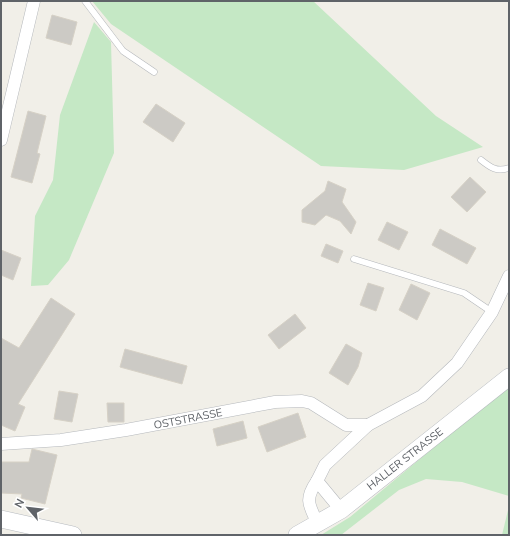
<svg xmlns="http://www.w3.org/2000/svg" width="510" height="536" font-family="'Nunito Sans',sans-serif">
  <rect width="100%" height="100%" fill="#f1efe8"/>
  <!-- green -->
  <g fill="#c5e8c5">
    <path d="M92 1H313L436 116 483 147 404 170 321 166 111 24Z"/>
    <path d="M94 22 111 42 114 153 69 260 48 285 31 286 35 216 53 180 60 115Z"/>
    <path d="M509 385V496L462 482 426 479 399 490 341 535H321L350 517Z"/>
    <path d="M509 506V535H502Z"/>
  </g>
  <!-- building -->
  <g fill="#cccac5" stroke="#d6d1c6">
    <path d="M52 15 77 22 71 45 46 38Z"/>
    <path d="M156 104 185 123 173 142 143 122Z"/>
    <path d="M28 111 46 116 37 153 40 154 32 183 11 177Z"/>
    <path d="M470 177 486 192 467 212 451 197Z"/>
    <path d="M328 181 346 189 342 202 356 222 351 234 340 221 326 215 315 225 302 222V210L325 191Z"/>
    <path d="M387 222 408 232 399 250 378 240Z"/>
    <path d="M440 229 476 248 467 264 432 245Z"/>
    <path d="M326 244 343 251 338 263 321 256Z"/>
    <path d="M1 250 21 258 13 280 1 275Z"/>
    <path d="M368 283 384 288 376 311 360 305Z"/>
    <path d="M411 284 430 293 417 320 399 310Z"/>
    <path d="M51 298 75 314 18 404 25 407 15 431 1 425V338L19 348Z"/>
    <path d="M295 314 306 328 279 349 268 335Z"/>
    <path d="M346 344 362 353 358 367 348 385 329 373Z"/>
    <path d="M125 349 187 366 182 384 120 367Z"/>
    <path d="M59 391 78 394 72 422 54 419Z"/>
    <path d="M107 403H124V422H108Z"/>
    <path d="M298 413 306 437 267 452 258 427Z"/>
    <path d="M243 421 247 438 217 446 213 429Z"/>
    <path d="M32 449 57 455 45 504 21 498 22 494 1 493V462H29Z"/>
  </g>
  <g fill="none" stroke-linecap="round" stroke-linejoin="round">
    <!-- lane casing -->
    <g stroke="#b5b8bc" stroke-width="7">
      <g id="lane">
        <path d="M85 1 123 51 154 72"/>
        <path d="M481 160C491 168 497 172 509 168"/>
        <path d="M354 259 464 293 492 312"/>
      </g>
    </g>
    <!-- street casing -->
    <g stroke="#b5b8bc" stroke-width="13">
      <g id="street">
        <path d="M1 140 34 1"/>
        <path d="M1 444 61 440 126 430 275 402 302 401 311 403 346 425H368"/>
        <path d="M317 481C304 500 309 505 318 524"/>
        <path d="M341 510 317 481 325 465 368 425 422 396 457 363 492 312 509 276"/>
      </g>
    </g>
    <!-- secondary casing -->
    <g stroke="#b6babf" stroke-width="18">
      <g id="secondary">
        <path d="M1 519 73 535"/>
        <path d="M297 535 341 510 509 377"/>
      </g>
    </g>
    <!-- lane -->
    <use href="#lane" stroke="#fff" stroke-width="6"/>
    <!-- street -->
    <use href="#street" stroke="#fff" stroke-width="12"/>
    <!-- secondary -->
    <use href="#secondary" stroke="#fff" stroke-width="17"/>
  </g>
  <g text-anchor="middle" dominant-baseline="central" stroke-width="3" stroke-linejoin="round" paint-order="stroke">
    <!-- street labels -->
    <g font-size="11" fill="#5f6368" stroke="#fff">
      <text transform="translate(188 419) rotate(-11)">OSTSTRASSE</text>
      <text transform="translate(405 459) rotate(-38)">HALLER STRASSE</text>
    </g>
  </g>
  <!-- border -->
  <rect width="510" height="536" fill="none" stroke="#5f6368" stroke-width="4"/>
  <!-- north arrow -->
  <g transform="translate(28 508) rotate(298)" stroke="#ffffff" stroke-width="3" paint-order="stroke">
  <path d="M0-3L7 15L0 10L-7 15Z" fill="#5f6368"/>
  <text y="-6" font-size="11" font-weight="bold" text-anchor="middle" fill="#5f6368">N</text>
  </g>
</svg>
